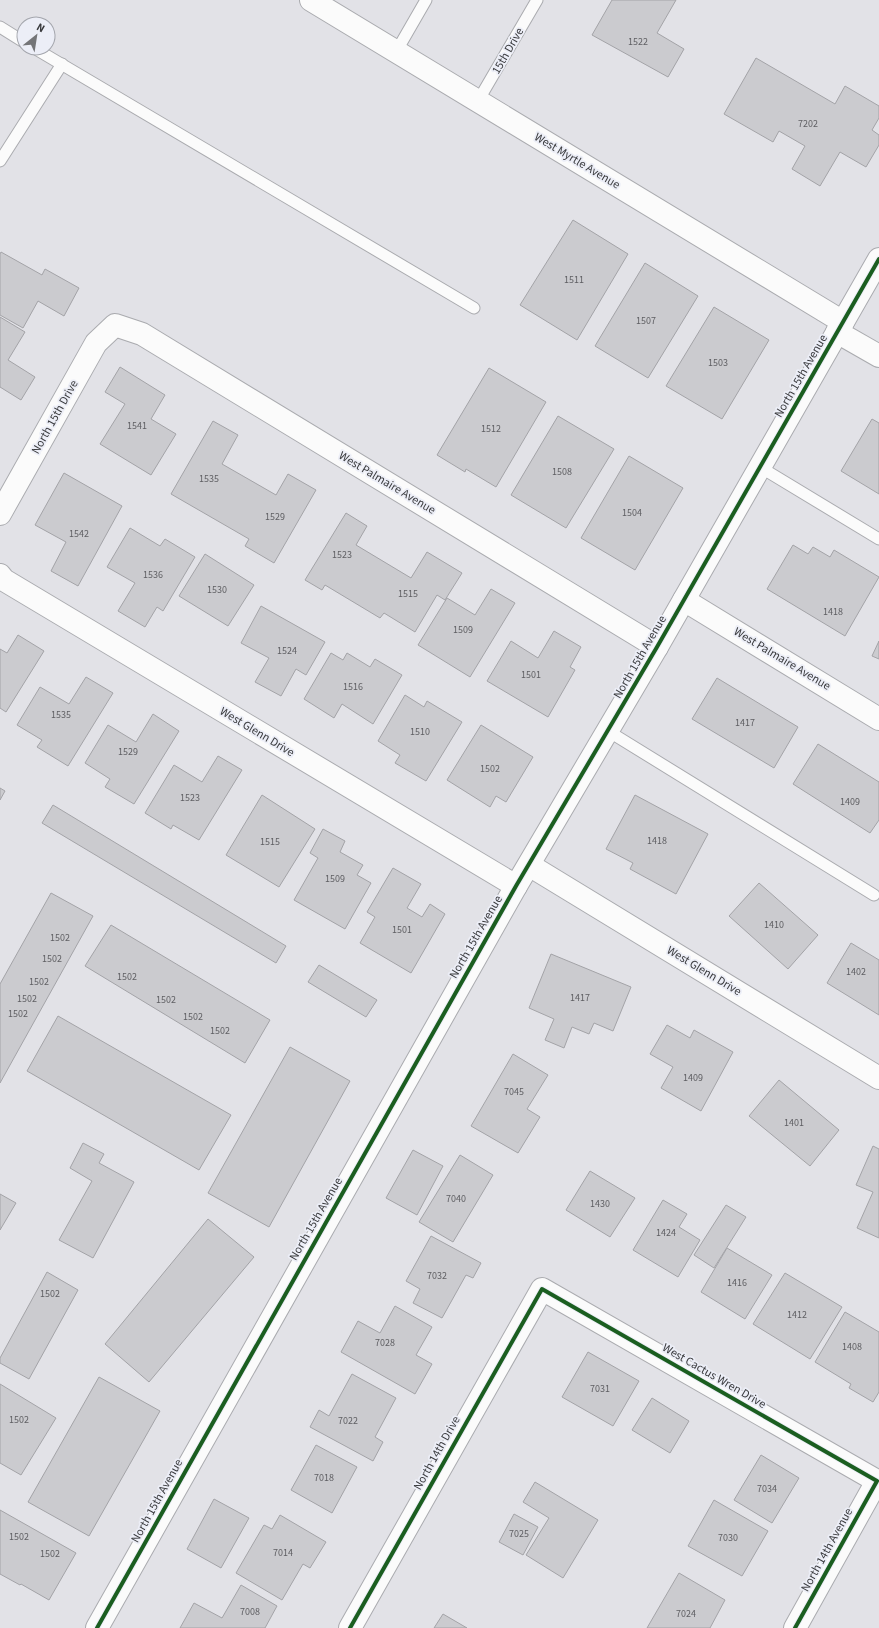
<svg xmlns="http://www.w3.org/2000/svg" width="879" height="1628" font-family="'Source Sans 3',sans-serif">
  <rect width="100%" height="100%" fill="#e2e2e7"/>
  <!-- building -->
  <g fill="#cbcbcf" stroke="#a3a3a7">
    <path d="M612 0H676L657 33 684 49 668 77 592 35Z"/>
    <path d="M756 58 835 104 845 86 879 106V118L872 130 879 135V145L866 167 840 152 820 186 792 169 805 146 779 131 773 142 724 114Z"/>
    <path d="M573 220 628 254 577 340 520 305Z"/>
    <path d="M1 252 42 275 45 269 79 288 64 316 38 301 23 328 0 315V254Z"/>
    <path d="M645 263 698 296 648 378 595 346Z"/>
    <path d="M714 307 769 340 722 419 666 386Z"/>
    <path d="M0 317 25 332 8 360 35 377 21 400 0 387Z"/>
    <path d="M120 367 165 395 151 419 176 434 151 475 100 444 125 404 105 392Z"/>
    <path d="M489 368 546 402 496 487 466 469 465 472 437 455Z"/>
    <path d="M558 416 614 449 566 528 511 495Z"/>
    <path d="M872 419 879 423V494L841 471Z"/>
    <path d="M213 421 238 435 222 464 276 495 288 474 316 490 274 563 245 546 249 539 171 494Z"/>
    <path d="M629 456 683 488 635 570 581 538Z"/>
    <path d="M64 473 122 506 78 586 51 571 66 542 35 525Z"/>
    <path d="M346 513 367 526 356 545 411 578 427 552 462 573 445 600 437 595 415 632 384 613 380 618 325 585 322 590 305 580Z"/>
    <path d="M130 528 160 546 165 539 195 557 163 611 157 607 145 627 118 611 135 583 107 567Z"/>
    <path d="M793 545 808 554 813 547 830 557 834 550 879 577 845 636 767 589Z"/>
    <path d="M205 554 254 585 228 626 179 596Z"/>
    <path d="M491 589 515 603 470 677 418 645 447 598 475 615Z"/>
    <path d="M261 606 325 642 306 675 296 669 281 696 255 682 269 658 241 643Z"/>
    <path d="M554 631 581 647 570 667 575 670 548 717 487 681 511 641 538 658Z"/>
    <path d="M18 635 44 651 6 712 0 708V649L7 653Z"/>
    <path d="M879 641V659L872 656Z"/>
    <path d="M331 653 343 660 347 653 370 667 375 659 402 675 373 724 342 704 334 718 304 699Z"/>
    <path d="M86 677 113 693 68 766 37 747 42 740 17 725 40 687 69 704Z"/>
    <path d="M717 678 798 727 774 768 692 719Z"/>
    <path d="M405 695 424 707 427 701 462 722 426 781 395 763 400 755 378 741Z"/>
    <path d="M153 714 179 731 134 804 105 787 110 779 85 763 108 725 136 742Z"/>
    <path d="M481 725 533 757 506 802 496 796 490 807 447 780Z"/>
    <path d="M818 744 879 782V820L870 833 793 784Z"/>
    <path d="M218 756 242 770 199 840 173 825 171 829 145 813 174 765 202 782Z"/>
    <path d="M0 788 5 791 0 800Z"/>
    <path d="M262 795 315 829 279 887 226 855Z"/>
    <path d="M635 795 708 834 676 894 630 869 633 863 606 849Z"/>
    <path d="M53 805 286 946 276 963 42 823Z"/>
    <path d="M323 829 345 841 340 852 363 865 357 875 371 883 345 929 294 900 318 858 310 853Z"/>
    <path d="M393 868 421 884 407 908 422 917 430 904 445 914 411 973 360 943 375 917 367 912Z"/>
    <path d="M759 883 818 935 788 969 729 916Z"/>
    <path d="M51 893 93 916 0 1083V984Z"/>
    <path d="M111 925 270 1020 245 1063 85 966Z"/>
    <path d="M851 943 879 960V1015L827 983Z"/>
    <path d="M551 954 631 987 613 1031 594 1023 589 1034 572 1027 564 1048 545 1040 554 1019 529 1008Z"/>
    <path d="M319 965 377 1000 366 1017 308 982Z"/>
    <path d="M58 1016 231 1115 199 1170 27 1071Z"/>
    <path d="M667 1025 690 1038 694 1030 733 1052 701 1111 661 1088 673 1067 650 1054Z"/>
    <path d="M290 1047 350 1081 269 1227 208 1193Z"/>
    <path d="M513 1054 548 1075 527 1109 540 1117 518 1153 471 1126Z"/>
    <path d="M779 1080 839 1130 810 1166 749 1116Z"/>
    <path d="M83 1143 104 1154 99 1163 134 1182 93 1258 59 1240 92 1181 70 1168Z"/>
    <path d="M873 1146 879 1149V1238L857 1228 873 1192 856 1185Z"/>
    <path d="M413 1150 443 1166 417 1215 386 1198Z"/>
    <path d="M460 1155 493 1175 453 1242 419 1222Z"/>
    <path d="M590 1171 635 1198 610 1237 566 1210Z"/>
    <path d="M0 1194 16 1203 0 1230Z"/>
    <path d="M663 1200 687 1214 679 1227 700 1240 678 1277 633 1250Z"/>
    <path d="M726 1205 746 1217 714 1268 694 1255Z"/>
    <path d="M208 1219 254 1257 149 1382 105 1344Z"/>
    <path d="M431 1236 481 1263 473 1278 466 1275 442 1318 413 1303 420 1289 406 1281Z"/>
    <path d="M727 1248 772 1275 745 1319 701 1292Z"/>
    <path d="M47 1272 78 1290 29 1379 0 1363V1358Z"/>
    <path d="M785 1273 842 1307 810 1359 753 1324Z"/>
    <path d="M395 1306 432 1327 416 1355 432 1364 415 1394 341 1352 358 1321 380 1333Z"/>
    <path d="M845 1312 879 1332V1392L873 1402 849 1388 851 1384 815 1362Z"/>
    <path d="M588 1352 639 1381 613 1426 562 1397Z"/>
    <path d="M352 1374 396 1398 375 1437 383 1442 373 1461 310 1427 319 1410 329 1416Z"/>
    <path d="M99 1377 160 1411 89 1536 28 1502Z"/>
    <path d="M0 1384 56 1418 21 1475 0 1463Z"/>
    <path d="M652 1398 689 1421 670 1453 632 1430Z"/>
    <path d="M316 1445 357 1467 332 1513 291 1490Z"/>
    <path d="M761 1455 799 1478 772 1523 734 1500Z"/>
    <path d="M535 1482 598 1520 563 1578 526 1555 549 1518 523 1502Z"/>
    <path d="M214 1499 249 1518 221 1568 187 1549Z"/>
    <path d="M714 1500 768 1531 742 1576 688 1546Z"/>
    <path d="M0 1510 76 1553 49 1600 21 1584 20 1585 0 1574Z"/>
    <path d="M514 1514 538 1527 523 1555 499 1542Z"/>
    <path d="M280 1515 326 1542 310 1568 303 1564 282 1600 236 1573 264 1525 272 1529Z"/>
    <path d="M679 1573 725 1600 710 1628H647Z"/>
    <path d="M241 1585 277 1606 265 1628H180L194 1603 222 1618Z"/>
    <path d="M443 1614 467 1628H434Z"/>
  </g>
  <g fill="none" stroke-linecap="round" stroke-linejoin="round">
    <!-- lane casing -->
    <g stroke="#aaabaf" stroke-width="13">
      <g id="lane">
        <path d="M0 27 24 42"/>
        <path d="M34 48 474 308"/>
        <path d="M396 52 426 0"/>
        <path d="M478 101 537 0"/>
        <path d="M0 161 62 64"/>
        <path d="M760 467 879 539"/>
        <path d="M608 731 874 895"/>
      </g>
    </g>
    <!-- street casing -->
    <g stroke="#aaabaf" stroke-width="24">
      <g id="street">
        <path d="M311 0 843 322"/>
        <path d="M837 332 879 356"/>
        <path d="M0 514 96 343 115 325 142 334 657 647"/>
        <path d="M0 575 4 580 516 886"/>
        <path d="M684 600 879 719"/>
        <path d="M529 865 879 1078"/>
        <path d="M350 1628 542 1289 877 1481 795 1628"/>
      </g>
    </g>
    <!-- secondary casing -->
    <g stroke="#aaabaf" stroke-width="24">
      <path id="secondary" d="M97 1628 516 886 657 647 879 259"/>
    </g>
    <!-- lane -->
    <use href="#lane" stroke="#fbfbfb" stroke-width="11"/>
    <!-- street -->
    <use href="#street" stroke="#fbfbfb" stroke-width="22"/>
    <!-- secondary -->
    <use href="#secondary" stroke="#fbfbfb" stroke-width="22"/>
    <!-- cycleway casing -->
    <g stroke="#eceef7" stroke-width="6">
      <g id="cycleway">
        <path d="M97 1628 516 886 657 647 879 259"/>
        <path d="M350 1628 542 1289 877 1481 795 1628"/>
      </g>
    </g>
    <!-- cycleway -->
    <use href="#cycleway" stroke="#1b5e20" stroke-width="4"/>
  </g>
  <g text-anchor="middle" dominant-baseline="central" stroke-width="3.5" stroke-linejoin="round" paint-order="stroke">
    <!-- number labels -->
    <g font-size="10" fill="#5e5e62">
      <text x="638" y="42">1522</text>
      <text x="808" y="124">7202</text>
      <text x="574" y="280">1511</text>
      <text x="646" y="321">1507</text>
      <text x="718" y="363">1503</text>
      <text x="137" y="426">1541</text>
      <text x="491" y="429">1512</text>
      <text x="562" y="472">1508</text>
      <text x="209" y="479">1535</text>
      <text x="632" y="513">1504</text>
      <text x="275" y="517">1529</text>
      <text x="79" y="534">1542</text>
      <text x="342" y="555">1523</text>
      <text x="153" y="575">1536</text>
      <text x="217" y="590">1530</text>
      <text x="408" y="594">1515</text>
      <text x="833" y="612">1418</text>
      <text x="463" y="630">1509</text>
      <text x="287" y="651">1524</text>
      <text x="531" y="675">1501</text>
      <text x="353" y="687">1516</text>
      <text x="61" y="715">1535</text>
      <text x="745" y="723">1417</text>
      <text x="420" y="732">1510</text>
      <text x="128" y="752">1529</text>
      <text x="490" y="769">1502</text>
      <text x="190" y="798">1523</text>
      <text x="850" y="802">1409</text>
      <text x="657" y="841">1418</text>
      <text x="270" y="842">1515</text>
      <text x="335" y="879">1509</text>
      <text x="774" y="925">1410</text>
      <text x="402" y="930">1501</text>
      <text x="60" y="938">1502</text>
      <text x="52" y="959">1502</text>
      <text x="856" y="972">1402</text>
      <text x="127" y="977">1502</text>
      <text x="39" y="982">1502</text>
      <text x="580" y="998">1417</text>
      <text x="27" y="999">1502</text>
      <text x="166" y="1000">1502</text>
      <text x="18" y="1014">1502</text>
      <text x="193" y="1017">1502</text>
      <text x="220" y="1031">1502</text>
      <text x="693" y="1078">1409</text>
      <text x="514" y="1092">7045</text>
      <text x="794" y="1123">1401</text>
      <text x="456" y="1199">7040</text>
      <text x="600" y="1204">1430</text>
      <text x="666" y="1233">1424</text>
      <text x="437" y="1276">7032</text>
      <text x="737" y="1283">1416</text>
      <text x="50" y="1294">1502</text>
      <text x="797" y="1315">1412</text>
      <text x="385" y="1343">7028</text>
      <text x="852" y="1347">1408</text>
      <text x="600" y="1389">7031</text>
      <text x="19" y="1420">1502</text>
      <text x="348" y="1421">7022</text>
      <text x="324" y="1478">7018</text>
      <text x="767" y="1489">7034</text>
      <text x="519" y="1534">7025</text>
      <text x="19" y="1537">1502</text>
      <text x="728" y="1538">7030</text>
      <text x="283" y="1553">7014</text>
      <text x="50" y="1554">1502</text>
      <text x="250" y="1612">7008</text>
      <text x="686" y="1614">7024</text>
    </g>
    <!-- street labels -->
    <g font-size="12" fill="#393a3d" stroke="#eceef7">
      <text transform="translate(508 51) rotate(-60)">15th Drive</text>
      <text transform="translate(577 161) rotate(31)">West Myrtle Avenue</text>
      <text transform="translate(801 376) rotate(-60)">North 15th Avenue</text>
      <text transform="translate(55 417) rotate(-61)">North 15th Drive</text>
      <text transform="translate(387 483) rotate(31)">West Palmaire Avenue</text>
      <text transform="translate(640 657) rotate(-60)">North 15th Avenue</text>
      <text transform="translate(782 659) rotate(31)">West Palmaire Avenue</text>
      <text transform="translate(257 732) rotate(31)">West Glenn Drive</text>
      <text transform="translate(476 937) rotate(-60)">North 15th Avenue</text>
      <text transform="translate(704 971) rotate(31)">West Glenn Drive</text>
      <text transform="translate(316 1219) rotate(-60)">North 15th Avenue</text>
      <text transform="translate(714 1376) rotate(30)">West Cactus Wren Drive</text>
      <text transform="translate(437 1453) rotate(-61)">North 14th Drive</text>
      <text transform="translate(157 1501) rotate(-61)">North 15th Avenue</text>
      <text transform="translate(827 1550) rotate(-61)">North 14th Avenue</text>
    </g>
  </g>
  <!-- north arrow -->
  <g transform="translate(36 36) rotate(30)"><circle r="19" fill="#eceef7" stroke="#a4a6ad"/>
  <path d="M0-3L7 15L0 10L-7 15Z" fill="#747578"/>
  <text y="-6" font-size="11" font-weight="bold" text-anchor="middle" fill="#393a3d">N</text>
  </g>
</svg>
